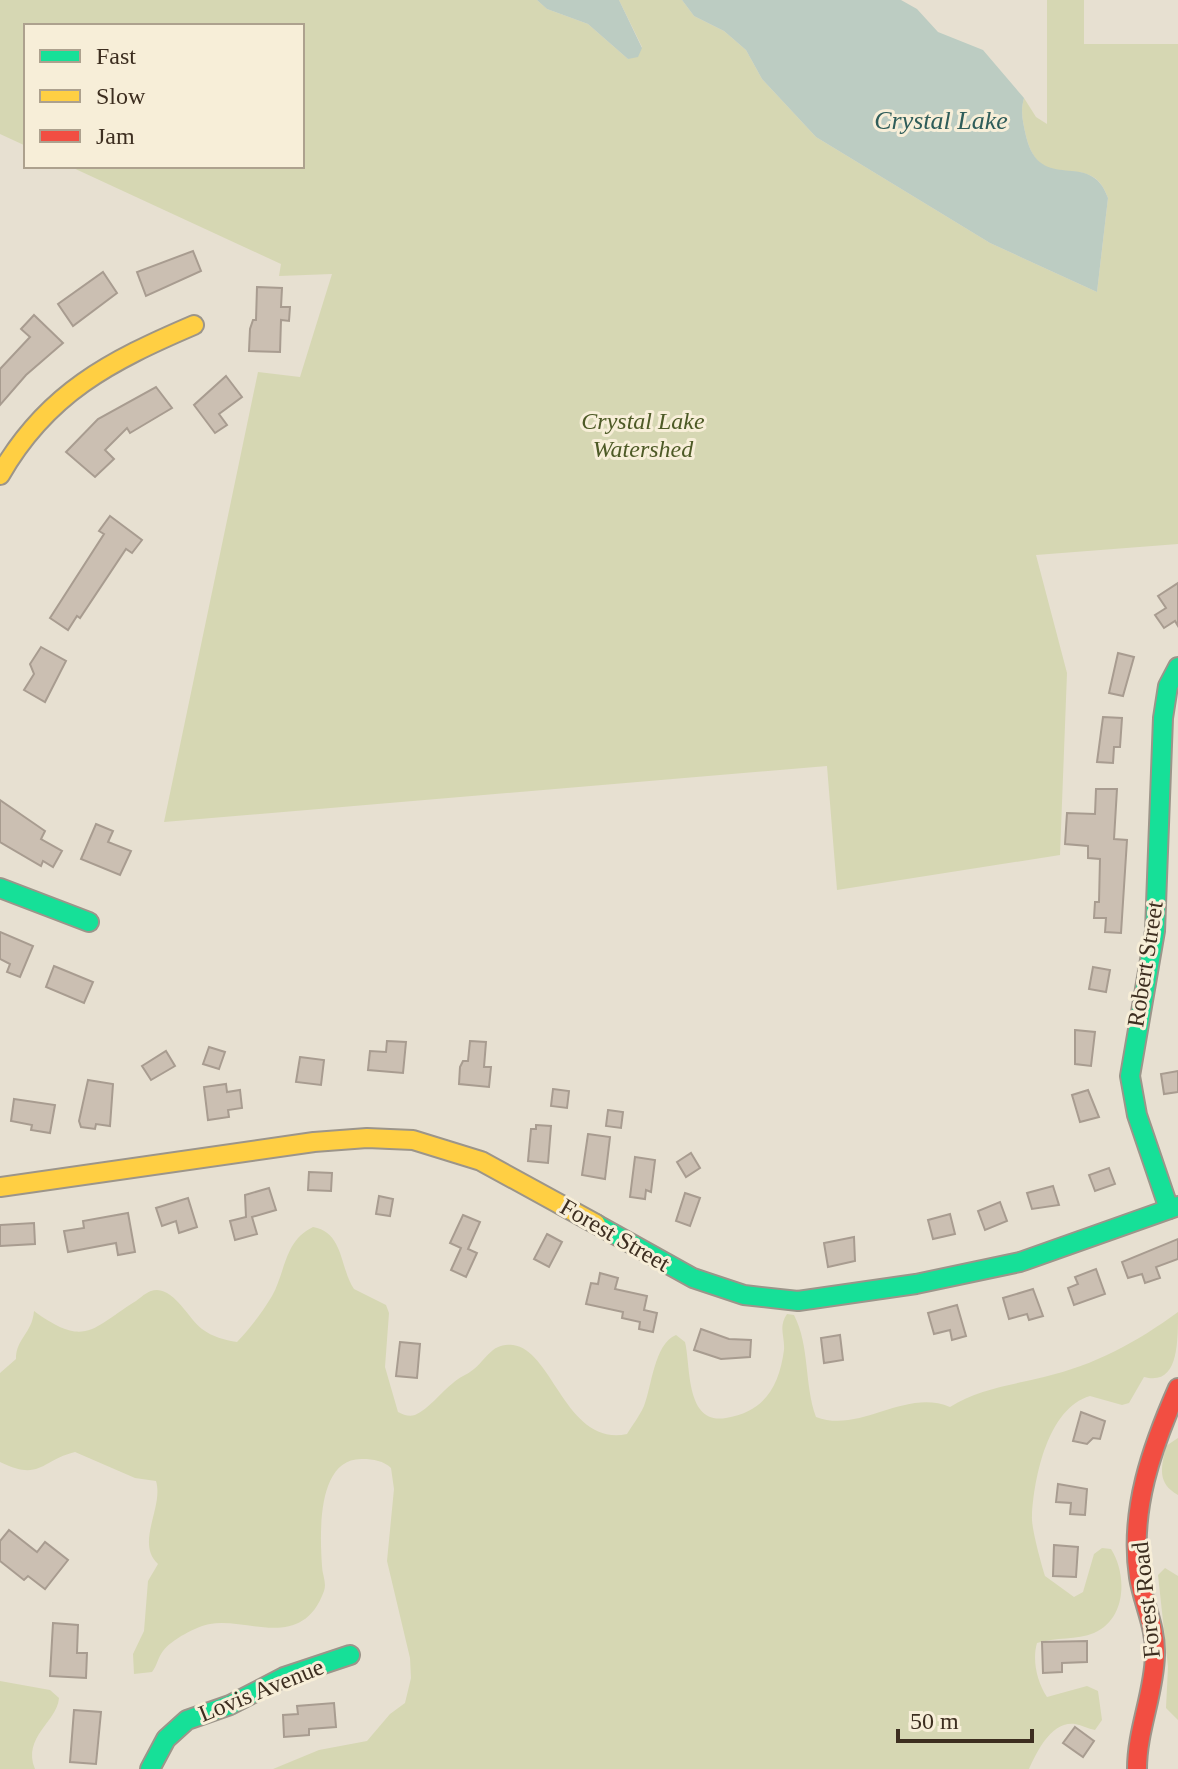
<svg xmlns="http://www.w3.org/2000/svg" width="1178" height="1769" font-family="Georgia,serif">
  <rect width="100%" height="100%" fill="#e7e0d1"/>
  <!-- green -->
  <g fill="#d6d7b3">
    <path d="M0 0H537L547 9 588 24 628 59 642 47 619 0H682L694 16 724 31 746 50 762 79 816 137 990 243 1097 292 1108 198C1091 146 1041 199 1026 136 1023 122 1020 112 1024 98L1036 117 1047 124V0H1084V44H1178V544L1036 555 1067 673 1060 855 837 890 827 766 164 822 258 372 300 377 332 274 279 276 281 264 69 166H302V26H26V146L0 134Z"/>
    <path d="M313 1227C344 1232 340 1269 354 1289L386 1305 389 1313 385 1367 398 1412C404 1415 409 1417 415 1415 429 1409 441 1392 453 1383 459 1377 467 1375 474 1369 487 1358 493 1342 513 1345 553 1350 566 1447 627 1434 633 1424 639 1417 644 1406 652 1386 654 1344 676 1335L685 1342C691 1366 685 1425 726 1418 764 1412 779 1387 784 1350 785 1336 778 1327 787 1314L794 1315C810 1346 804 1384 816 1417 860 1434 905 1388 950 1407 978 1389 1012 1385 1044 1377 1095 1365 1137 1342 1178 1312 1178 1345 1178 1386 1144 1377L1129 1403 1122 1405 1090 1396C1048 1408 1034 1477 1032 1516 1031 1527 1041 1563 1045 1576L1074 1597 1083 1592 1094 1554 1102 1548 1111 1549C1127 1574 1127 1619 1094 1633 1077 1640 1055 1637 1037 1643 1032 1660 1037 1682 1047 1697L1087 1686 1098 1691 1102 1720 1095 1730C1088 1729 1082 1725 1075 1724 1051 1721 1037 1752 1029 1769H273L319 1750 367 1741 390 1714 405 1703 411 1678 410 1658 387 1561 394 1489 391 1468C384 1461 373 1459 363 1459 316 1457 320 1536 322 1566 322 1574 327 1583 324 1591 302 1652 247 1617 210 1624 197 1626 171 1640 163 1651 158 1657 157 1666 152 1672L134 1674 133 1654 144 1631 148 1581 158 1564C135 1543 164 1507 156 1481L135 1478 75 1452C41 1460 41 1482 0 1462V1373L16 1359C16 1338 32 1334 34 1311 86 1349 92 1328 136 1301 143 1296 148 1290 157 1290 176 1291 188 1318 202 1329 213 1337 224 1340 237 1342 250 1328 262 1313 272 1296 286 1271 284 1241 313 1227Z"/>
    <path d="M1178 1438V1495C1157 1483 1161 1468 1166 1446Z"/>
    <path d="M1165 1568 1178 1576V1720L1166 1708 1168 1667 1158 1575Z"/>
    <path d="M0 1681 50 1690 59 1698C57 1722 22 1737 35 1769H0Z"/>
  </g>
  <!-- water -->
  <g fill="#bcccc2">
    <path d="M537 0H619L642 48 638 57 628 59 588 24 547 9Z"/>
    <path d="M682 0H901L917 9 938 32 983 50 1024 98C1020 112 1023 122 1026 136 1040 196 1091 147 1108 198L1097 292 990 243 816 137 762 79 746 50 724 31 694 16Z"/>
  </g>
  <!-- building -->
  <g fill="#cbbfb2" stroke="#a89c90" stroke-width="2">
    <path d="M193 251 201 271 146 296 137 272Z"/>
    <path d="M103 272 117 293 73 326 58 304Z"/>
    <path d="M257 287 282 288 281 307H290L289 321 281 320 280 352 249 351 250 329 253 320H256Z"/>
    <path d="M34 315 63 343 26 375 0 405V369L30 337 21 329Z"/>
    <path d="M226 376 242 397 219 414 227 425 215 433 194 405Z"/>
    <path d="M156 387 172 408 130 433 127 428 105 450 114 459 95 477 66 452 98 419Z"/>
    <path d="M110 516 142 540 132 553 126 549 80 618 77 616 68 630 50 618 104 534 99 531Z"/>
    <path d="M1178 583V626L1175 621 1164 628 1155 615 1166 608 1158 596Z"/>
    <path d="M41 647 66 661 45 702 24 690 34 674 30 664Z"/>
    <path d="M1118 653 1134 657 1123 696 1109 693Z"/>
    <path d="M1103 717 1122 718 1120 747H1114L1113 763 1097 762Z"/>
    <path d="M1096 789H1117L1114 839 1127 840 1121 933 1105 932 1106 918H1094L1095 902H1099L1100 859 1088 858V846L1065 844 1067 813 1095 814Z"/>
    <path d="M0 800 45 831 41 839 62 851 53 867 43 861 41 866 0 842Z"/>
    <path d="M96 824 113 831 108 842 131 851 120 875 81 859Z"/>
    <path d="M0 932 33 946 20 977 7 972 10 964 0 959Z"/>
    <path d="M54 966 93 982 84 1003 46 987Z"/>
    <path d="M1093 967 1110 970 1106 992 1089 989Z"/>
    <path d="M1075 1030 1095 1032 1091 1066 1075 1064Z"/>
    <path d="M387 1041 406 1042 403 1073 368 1070 370 1051 386 1052Z"/>
    <path d="M470 1041 486 1042 484 1067H491L489 1087 459 1084 460 1067 463 1061H468Z"/>
    <path d="M209 1047 225 1052 219 1069 203 1064Z"/>
    <path d="M166 1051 175 1066 151 1080 142 1066Z"/>
    <path d="M300 1057 324 1060 321 1085 296 1082Z"/>
    <path d="M1178 1071V1092L1164 1094 1161 1074Z"/>
    <path d="M88 1080 113 1084 110 1126 96 1124 95 1129 81 1127 79 1121Z"/>
    <path d="M226 1084 227 1092 240 1090 242 1108 228 1110 229 1117 208 1120 204 1087Z"/>
    <path d="M553 1089 569 1091 567 1108 551 1106Z"/>
    <path d="M1088 1090 1099 1117 1080 1122 1072 1095Z"/>
    <path d="M14 1099 55 1105 50 1133 31 1130 32 1125 11 1121Z"/>
    <path d="M608 1110 623 1112 621 1128 606 1126Z"/>
    <path d="M536 1125 551 1126 548 1163 528 1161 531 1129H536Z"/>
    <path d="M588 1134 610 1137 605 1179 582 1175Z"/>
    <path d="M691 1153 700 1168 686 1177 677 1162Z"/>
    <path d="M635 1157 655 1160 651 1192 646 1190 645 1199 630 1197Z"/>
    <path d="M1109 1168 1115 1184 1095 1191 1089 1175Z"/>
    <path d="M309 1172 332 1173 331 1191 308 1190Z"/>
    <path d="M1053 1186 1059 1205 1032 1209 1027 1193Z"/>
    <path d="M269 1188 276 1210 252 1217 257 1234 235 1240 230 1221 246 1217 245 1195Z"/>
    <path d="M685 1193 700 1198 690 1226 676 1221Z"/>
    <path d="M379 1196 393 1199 390 1216 376 1214Z"/>
    <path d="M188 1198 197 1227 179 1233 176 1221 162 1226 156 1208Z"/>
    <path d="M1000 1202 1007 1221 985 1230 978 1211Z"/>
    <path d="M128 1213 135 1252 118 1255 116 1243 68 1252 64 1231 84 1228 83 1221Z"/>
    <path d="M950 1214 955 1234 933 1239 928 1220Z"/>
    <path d="M463 1215 480 1222 468 1249 477 1253 466 1277 451 1270 461 1248 450 1243Z"/>
    <path d="M34 1223 35 1244 0 1246V1225Z"/>
    <path d="M547 1234 562 1242 549 1267 534 1259Z"/>
    <path d="M854 1237 855 1261 828 1267 824 1243Z"/>
    <path d="M1178 1239V1259L1156 1267 1160 1278 1145 1283 1142 1274 1128 1278 1122 1262Z"/>
    <path d="M1096 1269 1105 1294 1074 1305 1068 1288 1078 1284 1075 1277Z"/>
    <path d="M600 1273 618 1278 615 1289 647 1296 644 1310 657 1313 653 1332 639 1329 640 1322 622 1318 623 1312 586 1304 591 1283 598 1284Z"/>
    <path d="M1033 1289 1043 1316 1029 1320 1027 1314 1009 1319 1003 1298Z"/>
    <path d="M957 1305 966 1336 952 1340 950 1330 934 1334 928 1313Z"/>
    <path d="M701 1329 729 1339 751 1340 750 1357 721 1359 694 1350Z"/>
    <path d="M840 1335 843 1360 824 1363 821 1338Z"/>
    <path d="M400 1342 420 1344 417 1378 396 1376Z"/>
    <path d="M1081 1412 1105 1421 1100 1439 1093 1438 1087 1444 1073 1441Z"/>
    <path d="M1058 1484 1087 1489 1085 1515 1070 1514 1071 1503 1056 1502Z"/>
    <path d="M9 1530 37 1552 45 1542 68 1560 45 1589 28 1576 24 1580 0 1561V1541Z"/>
    <path d="M1054 1545 1078 1547 1076 1577 1053 1576Z"/>
    <path d="M53 1623 78 1625 77 1653H87L86 1678 50 1676Z"/>
    <path d="M1087 1641V1662L1062 1663V1672L1043 1673 1042 1642Z"/>
    <path d="M334 1703 336 1727 309 1729V1735L284 1737 283 1715 298 1714 297 1706Z"/>
    <path d="M74 1710 101 1712 96 1764 70 1762Z"/>
    <path d="M1075 1727 1094 1741 1083 1757 1063 1743Z"/>
  </g>
  <g fill="none" stroke-linecap="round" stroke-linejoin="round">
    <!-- fast casing -->
    <g stroke="#9c958a" stroke-width="22">
      <g id="fast">
        <path d="M0 888 89 922"/>
        <path d="M1169 1209 1137 1115 1130 1076 1155 931 1163 718 1168 686 1178 667"/>
        <path d="M596 1224 693 1278 744 1295 798 1301 916 1284 1020 1262 1178 1206"/>
        <path d="M150 1769 166 1739 187 1720 230 1705 284 1677 350 1655"/>
      </g>
    </g>
    <!-- slow casing -->
    <g stroke="#9c958a" stroke-width="22">
      <g id="slow">
        <path d="M0 475C47 393 110 361 194 325"/>
        <path d="M0 1187 314 1142 367 1138 413 1140 481 1161 596 1224"/>
      </g>
    </g>
    <!-- jam casing -->
    <g stroke="#9c958a" stroke-width="22">
      <path id="jam" d="M1137 1769C1137 1730 1154 1694 1155 1655 1156 1627 1143 1603 1139 1577 1129 1511 1152 1447 1178 1388"/>
    </g>
    <!-- fast -->
    <use href="#fast" stroke="#16e098" stroke-width="18"/>
    <!-- slow -->
    <use href="#slow" stroke="#ffcf43" stroke-width="18"/>
    <!-- jam -->
    <use href="#jam" stroke="#f24e42" stroke-width="18"/>
  </g>
  <g text-anchor="middle" dominant-baseline="central" stroke-width="6" stroke-linejoin="round" paint-order="stroke">
    <!-- park labels -->
    <g font-size="24" font-style="italic" fill="#4d5a26" stroke="#f7eed8">
      <text x="643" y="421">Crystal Lake<tspan x="643" dy="28">Watershed</tspan></text>
    </g>
    <!-- street labels -->
    <g font-size="24" fill="#3d2e20" stroke="#f7eed8">
      <text transform="translate(1145 964) rotate(-81)">Robert Street</text>
      <text transform="translate(615 1235) rotate(30)">Forest Street</text>
      <text transform="translate(1146 1600) rotate(-96)">Forest Road</text>
      <text transform="translate(261 1690) rotate(-22)">Lovis Avenue</text>
    </g>
    <!-- water labels -->
    <g font-size="26" font-style="italic" fill="#2f5d5a" stroke="#f7eed8">
      <text x="941" y="120">Crystal Lake</text>
    </g>
  </g>
  <!-- legend -->
  <rect x="24" y="24" width="280" height="144" fill="#f7eed8" stroke="#ada18e" stroke-width="2"/>
  <rect x="40" y="50" width="40" height="12" fill="#16e098" stroke="#ada18e" stroke-width="2"/>
  <text x="96" y="64" font-size="24" fill="#3d2e20">Fast</text>
  <rect x="40" y="90" width="40" height="12" fill="#ffcf43" stroke="#ada18e" stroke-width="2"/>
  <text x="96" y="104" font-size="24" fill="#3d2e20">Slow</text>
  <rect x="40" y="130" width="40" height="12" fill="#f24e42" stroke="#ada18e" stroke-width="2"/>
  <text x="96" y="144" font-size="24" fill="#3d2e20">Jam</text>
  <!-- scale -->
  <path d="M898 1729v12h134v-12" fill="none" stroke="#3d2e20" stroke-width="4"/>
  <text x="910" y="1729" font-size="24" fill="#3d2e20" stroke="#f7eed8" stroke-width="6" paint-order="stroke">50 m</text>
</svg>
